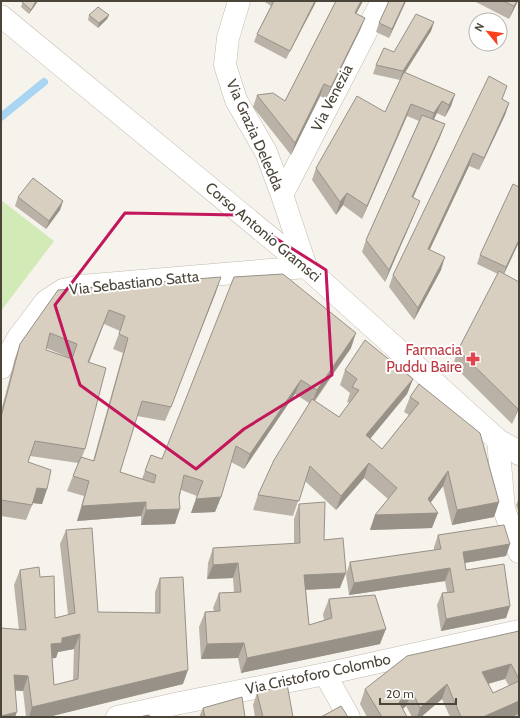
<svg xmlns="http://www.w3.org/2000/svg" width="520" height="718" font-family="Cabin,sans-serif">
  <rect width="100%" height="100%" fill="#f6f3ec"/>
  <!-- green -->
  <path fill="#d2eab5" d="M1 200 54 241 1 311Z"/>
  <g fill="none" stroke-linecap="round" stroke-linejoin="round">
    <!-- stream -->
    <path stroke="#a9d4f2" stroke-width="8" d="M1 117 44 82"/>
    <!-- minor casing -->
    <g stroke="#c2bbae" stroke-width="23">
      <g id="minor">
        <path d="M239 1 228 38 225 65 236 100 266 152 282 195 306 267"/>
        <path d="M1 16 306 267 498 440 514 449 519 454"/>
        <path d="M282 195 382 1"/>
        <path d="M1 368 18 338 46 301 63 290 81 286 306 267"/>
        <path d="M498 440 504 509 519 552"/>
        <path d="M325 674 349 717"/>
        <path d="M117 717 180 703 325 674 519 631"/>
      </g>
    </g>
    <!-- minor -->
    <use href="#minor" stroke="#fff" stroke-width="22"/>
  </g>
  <!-- wall -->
  <g fill="#bab2a6" fill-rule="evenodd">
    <path d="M23 1H38L29 14 21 7Z"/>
    <path d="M265 1H316L286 59 254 42 257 34 271 6 265 2Z"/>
    <path d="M336 1H363L356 14 365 18 360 30 326 99 320 96 291 155 253 107 257 95 285 101Z"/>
    <path d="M389 1H406L389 38 376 32 379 23Z"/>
    <path d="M474 1H518L509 19Z"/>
    <path d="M89 15H109L107 19 98 28 88 20Z"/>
    <path d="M434 22 431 31 405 73 455 94 451 106 445 117 437 113 434 119 445 124 440 137 413 197 415 213 385 282 362 252 366 240 419 121 407 116 362 219 343 205 336 215 312 180 316 168 385 112 400 80 373 74 376 65Z"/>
    <path d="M502 99 509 103 505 115 479 170 469 166 429 250 441 270 414 320 389 287 393 275Z"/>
    <path d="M18 197 63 201 60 210 46 229 15 206Z"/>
    <path d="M519 242 504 274 519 282V408L512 424 453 365 458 350 498 274 477 264 480 255Z"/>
    <path d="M58 290 216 292 165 421 137 416 120 472 142 479 151 455 162 459 351 348 315 401 339 417 350 403 347 402 350 393 340 385 345 370 413 379 407 394 370 438 382 449 409 415 404 412 410 397 419 384 499 502 494 517 452 525 443 486 430 503 432 528 370 530 375 515 388 499 364 478 336 510 305 481 293 516 253 510 258 495 309 403 295 394 244 469 231 462 221 497 215 512 191 513 197 496 181 490 175 524 141 525V516L77 521 84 496 67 491 78 463 30 456 28 462 47 489 42 504 33 503 26 520 1 516V411L15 358 20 344ZM104 324 120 331 113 349 123 353 93 461 82 457 85 449 89 363ZM46 348 70 358 46 350Z"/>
    <path d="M519 498V513L516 505Z"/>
    <path d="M299 504 324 540 340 588 306 590 309 625 324 620 323 614 329 599 380 644 241 673 238 658 201 659 199 627 205 612 214 611 213 608 219 593 234 592 233 578 207 579 208 563 213 548 294 544V519Z"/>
    <path d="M66 530 98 612 155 613V592L160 578 183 684 48 717H26L23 691 15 690 1 717 19 630 14 585 20 570 40 577 55 618 68 615 60 544ZM74 649 73 680 54 685 52 658H56L58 652Z"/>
    <path d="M438 535 510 544 506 556 465 563 466 570 510 606 506 618 441 631 437 605 442 593 447 592 445 581 349 595 346 575 350 562 434 550V547Z"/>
    <path d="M519 631V717H518L517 715 511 717H450L442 699 421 717H412L406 706 403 709 407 717H367L360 704 365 689ZM505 679 509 686 493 693 488 684Z"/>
    <path d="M257 693 293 717H255L253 705Z"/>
    <path d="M203 708 245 717H199Z"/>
  </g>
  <!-- shaded-wall -->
  <g fill="#979187">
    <path d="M36 1H38L29 14 31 10Z"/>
    <path d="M315 1H316L315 4 286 59Z"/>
    <path d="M361 1H363L350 25 355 13Z"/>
    <path d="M405 1H406L389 38 392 29Z"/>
    <path d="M517 1H518L509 19 514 6Z"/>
    <path d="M109 15 107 19 98 28 99 23Z"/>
    <path d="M365 18 360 30 326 99 331 87Z"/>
    <path d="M434 22 431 31 400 80 403 71Z"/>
    <path d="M324 84 320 96 291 155 295 143Z"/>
    <path d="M455 94 451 106 445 117 449 105Z"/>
    <path d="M442 101 437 113 430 126 434 113Z"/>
    <path d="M509 103 505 115 479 170 484 158Z"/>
    <path d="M411 104 407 116 362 219 367 206Z"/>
    <path d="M445 124 440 137 408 209 412 197Z"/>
    <path d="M473 153 469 166 424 262 428 249Z"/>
    <path d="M347 193 343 205 336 215 340 202Z"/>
    <path d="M63 201 60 210 46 229 49 221Z"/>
    <path d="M420 201 415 213 385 282 389 270Z"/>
    <path d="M519 240V242L503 276 506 267Z"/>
    <path d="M445 257 441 270 414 320 418 308Z"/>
    <path d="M221 277 216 292 165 421 171 407Z"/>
    <path d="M356 333 351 348 311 405 317 390Z"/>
    <path d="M413 379 407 394 361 450 366 435Z"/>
    <path d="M301 380 295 394 244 469 250 454Z"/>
    <path d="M519 406V408L512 424Z"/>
    <path d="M369 463 364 478 336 510 341 496Z"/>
    <path d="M448 471 443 486 423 513H438L432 528 370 530 375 515 428 499Z"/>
    <path d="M37 488 47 489 42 504 32 503Z"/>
    <path d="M221 497 215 512 191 513 196 499Z"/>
    <path d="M146 502 141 516 77 521 82 506Z"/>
    <path d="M499 502 494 517 452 525 457 510Z"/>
    <path d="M180 509 175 524 141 525 146 510Z"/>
    <path d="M510 544 506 556 458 564 463 552Z"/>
    <path d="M238 563 233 578 207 579 213 565Z"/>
    <path d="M450 568 445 581 349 595 354 583Z"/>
    <path d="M346 573 340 588 299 590 304 575Z"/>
    <path d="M510 606 506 618 441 631 446 619Z"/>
    <path d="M386 629 380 644 241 673 247 658Z"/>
    <path d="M80 634 74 649 58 652 56 658 46 659 51 644 62 638Z"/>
    <path d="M244 643 238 658 201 659 207 644Z"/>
    <path d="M511 664 505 679 476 687 482 672Z"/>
    <path d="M188 670 183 684 48 717H29L32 707Z"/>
    <path d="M14 675 28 676 23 691 8 690Z"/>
    <path d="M447 684 442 699 421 717H417L420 708Z"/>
    <path d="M412 691 406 706 393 717 399 702Z"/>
    <path d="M519 701V708L517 715 511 717H483Z"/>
    <path d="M17 712 15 717H1V716Z"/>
  </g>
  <!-- building -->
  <g fill="#d8cfc1" stroke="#979187" fill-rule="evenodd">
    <path d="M23 1H36L31 10 22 2Z"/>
    <path d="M274 1H315L290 51 257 34Z"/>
    <path d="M336 1H361L355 13 365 18 331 87 324 84 295 143 257 95 273 93 285 101Z"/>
    <path d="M389 1H405L392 29 379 23Z"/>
    <path d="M503 1H517L514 6Z"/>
    <path d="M98 7 109 15 99 23 89 15Z"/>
    <path d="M416 14 434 22 403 71 376 65 384 48 394 52Z"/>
    <path d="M404 72 455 94 449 105 442 101 434 113 411 104 367 206 347 193 340 202 316 168 357 96 385 112Z"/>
    <path d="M489 76 507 86 502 99 509 103 484 158 473 153 428 249 445 257 418 308 393 275Z"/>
    <path d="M422 115 445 124 412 197 420 201 389 270 366 240Z"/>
    <path d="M33 178 63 201 49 221 18 197Z"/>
    <path d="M513 184 519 187V240L506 267 480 255Z"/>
    <path d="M499 271 519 282V406L518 409 458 350Z"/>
    <path d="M283 274 356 333 317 390 301 380 250 454 236 446 221 497 196 499 203 481 184 475 179 497 180 509 146 510V502L82 506 89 481 73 476 81 457 94 461 128 338 119 334 125 316 109 310 88 362 106 368 85 449 35 441 28 462 51 470 47 489 37 488 32 505 1 500V417L20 344 58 290 221 277 171 407 142 401 120 472 154 483 156 475 145 471 151 455 162 459 234 277ZM50 333 77 344 72 359 46 350Z"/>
    <path d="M365 340 413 379 366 435 382 449 419 403 410 397 419 384 480 433 499 502 457 510 448 471 428 499 438 513 375 515 397 488 369 463 341 496 310 466 299 501 258 495 274 460 312 399 339 417 359 390 352 387 357 379 345 370Z"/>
    <path d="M325 502 324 540 343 538 346 573 304 575 309 625 332 618 329 599 375 595 386 629 247 658 244 643 207 644 205 612 220 611 219 593 241 592 238 563 213 565V548L300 543 299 504Z"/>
    <path d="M504 525 510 544 463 552 466 570 504 564 510 606 446 619 442 593 454 592 450 568 354 583 350 562 441 549 438 535Z"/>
    <path d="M92 528 98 612 160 613V578L183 577 188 670 32 707 28 676 14 675 17 712 1 716V628L26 630 20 570 39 567 40 577 54 576 55 618 75 613 66 530ZM80 634 78 679 54 685 51 644 62 643V638Z"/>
    <path d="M519 631V679L511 664 482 672 493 693 519 681V701L483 717H461L447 684 420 708 412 691 399 702 407 717H382L365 689 407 656Z"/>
    <path d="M287 684 293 717H263L257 693Z"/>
    <path d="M242 697 245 717H205L203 708Z"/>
    <path d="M341 706 348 717H321Z"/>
    <path d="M149 715 150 717H139Z"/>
  </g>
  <!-- marked area -->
  <path fill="none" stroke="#c2185b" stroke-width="3" stroke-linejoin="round" d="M125 213 239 215 326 270 332 375 244 429 196 469 80 385 55 305Z"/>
  <!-- icons -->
  <defs>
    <g id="pharmacy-bare" transform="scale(1.08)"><path d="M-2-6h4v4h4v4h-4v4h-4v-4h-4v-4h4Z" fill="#e0444e" stroke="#fff" stroke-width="2.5" paint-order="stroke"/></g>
  </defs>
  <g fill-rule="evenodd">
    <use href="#pharmacy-bare" x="473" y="359"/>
  </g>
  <g text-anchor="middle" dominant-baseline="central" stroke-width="4" stroke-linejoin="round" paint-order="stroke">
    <!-- street labels -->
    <g font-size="15" fill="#4b4439" stroke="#fff">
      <text transform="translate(332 98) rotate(-63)">Via Venezia</text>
      <text transform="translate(255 135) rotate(66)">Via Grazia Deledda</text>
      <text transform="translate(263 232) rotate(40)">Corso Antonio Gramsci</text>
      <text transform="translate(134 283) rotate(-6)">Via Sebastiano Satta</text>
      <text transform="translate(318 674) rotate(-12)">Via Cristoforo Colombo</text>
    </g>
    <!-- health labels -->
    <g font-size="15" fill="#be3a42" stroke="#fff" text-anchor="end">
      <text x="462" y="350">Farmacia<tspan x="462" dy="17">Puddu Baire</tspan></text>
    </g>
  </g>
  <!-- border -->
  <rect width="520" height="718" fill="none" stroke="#4b4439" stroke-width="4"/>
  <!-- north arrow -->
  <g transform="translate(488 32) rotate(299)"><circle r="19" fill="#ffffff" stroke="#b7b4b0"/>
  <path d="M0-3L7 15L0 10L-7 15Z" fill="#fc3f1d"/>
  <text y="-6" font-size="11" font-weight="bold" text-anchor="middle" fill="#4b4439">N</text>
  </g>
  <!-- scale -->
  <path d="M380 698v6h76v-6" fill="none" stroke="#4b4439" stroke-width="2"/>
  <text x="386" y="698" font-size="12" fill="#4b4439" stroke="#ffffff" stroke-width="3" paint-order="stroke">20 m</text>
</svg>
